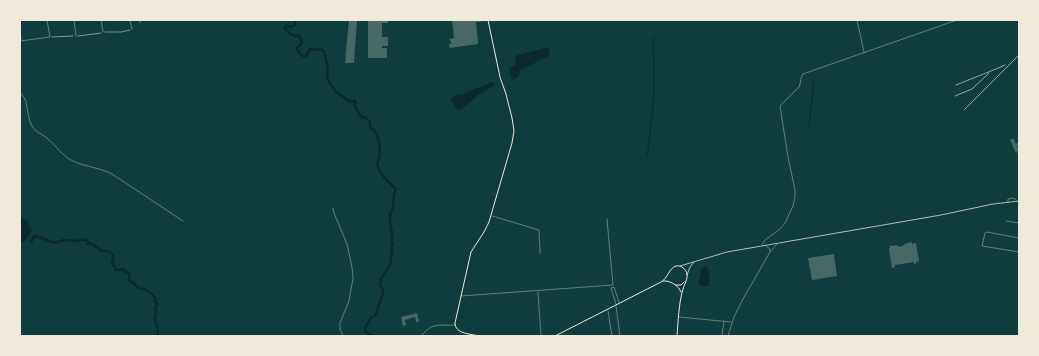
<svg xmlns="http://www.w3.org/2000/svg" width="1039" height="356" font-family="'Fira Sans',sans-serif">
  <rect width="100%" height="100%" fill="#0f3d3e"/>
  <!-- water -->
  <g fill="#0a2a2b">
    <path d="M548 47 550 55 521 70 519 73C519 77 516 79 512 80L509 68 514 66 516 64 515 56Z"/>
    <path d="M491 82 494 83 495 84 493 86 478 95 461 110H457L450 98 461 94 463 95C468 90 475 89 481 87 485 86 488 84 491 82Z"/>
    <path d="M20 216 28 221 30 228 33 229 24 242 23 243 20 240Z"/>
    <path d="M705 266 707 267C710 273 710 280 709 286L703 287 700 285 699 286 698 281 700 278 701 269Z"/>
  </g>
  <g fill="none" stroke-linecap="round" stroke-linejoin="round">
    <!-- stream -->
    <g stroke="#0a2a2b" stroke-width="1">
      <path d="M654 37 653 46 654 55"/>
      <path d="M809 127 814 80"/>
      <path d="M647 157 654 95V57"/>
    </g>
    <!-- river -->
    <g stroke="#0a2a2b" stroke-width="2.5">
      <path d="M295 20V25C292 27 290 27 286 26L285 29 291 34 295 36 299 35 302 43 297 48C299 53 301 57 306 56L310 49 322 50 324 51 328 69 327 78 335 91 350 102 352 101H355V107L362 118 365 117 370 122V127L372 129H374V131C379 137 381 148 379 158 378 161 376 163 378 167 381 176 389 183 396 189L395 192 394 196 393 205 392 211 390 214V223L392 232V241L393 244 391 248 392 251 390 265 381 279 380 285 383 290V293L375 316 371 318 365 328 366 332 373 336"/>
      <path d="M30 241H32L33 237 37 236C42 239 48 240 53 243L64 240 76 241 77 240H86L88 242 87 244H93L100 250 110 252 114 256 112 262 116 270H121L122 269H124L125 272H128L129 273 130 282H133C135 285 138 289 142 289L144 288 147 291 151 293 156 299 154 301H156V303L158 304 155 307C158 312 154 315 155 320 156 325 156 321 157 326 158 329 158 333 158 336"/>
    </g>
  </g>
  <!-- building -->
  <g fill="#486865">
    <path d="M349 20H357L354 63H345Z"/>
    <path d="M368 20H388V23H382V37H388V46H382V48H387V58H368Z"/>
    <path d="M452 20H486V21L476 22 478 44 450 48 449 44H451V42L449 39 454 38Z"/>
    <path d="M1013 138 1016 144 1019 142V145L1017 146 1019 151 1016 153 1010 140Z"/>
    <path d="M912 242V244L916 243 919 261 916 262V264H914V262L895 265V267L892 268 889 248H890V246L898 245V247L905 245 904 244Z"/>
    <path d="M834 254 837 276 812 280 808 258Z"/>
    <path d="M417 313 419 322H416L415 317 408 319 405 320 406 325 403 326 401 317Z"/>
  </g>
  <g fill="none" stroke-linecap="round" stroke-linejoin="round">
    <!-- path -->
    <g stroke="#f1e9da" stroke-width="0.5">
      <path d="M105 32H121L130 30"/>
      <path d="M78 36 101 33"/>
      <path d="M52 37 73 36"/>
    </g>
    <!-- service -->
    <g stroke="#b8beb3" stroke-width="0.5">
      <path d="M1008 202V199L1014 198 1016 200"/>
      <path d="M616 304 611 288 614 287 619 302"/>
    </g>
    <!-- minor -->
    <g stroke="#b8beb3" stroke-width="0.5">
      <path d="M74 20 76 36"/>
      <path d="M101 20 103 32"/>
      <path d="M130 20 132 29"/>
      <path d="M857 20 864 52"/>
      <path d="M139 23 142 20"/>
      <path d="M20 31 21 39"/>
      <path d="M20 41 50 37 47 20"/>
      <path d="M20 92C22 95 25 98 26 102 28 110 28 119 32 126 36 133 43 134 48 139 56 146 62 155 71 160 84 167 99 167 112 174L183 221"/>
      <path d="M333 208 334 213 347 244 352 267 353 278 349 301 340 323V329L343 336"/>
      <path d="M492 216 539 230 540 253"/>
      <path d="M1006 221 1019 223"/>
      <path d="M1019 238 987 232 985 233 982 246 1019 252"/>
      <path d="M762 245 765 240 780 229 785 223 793 206 795 197V190L788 157 780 106 799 87C801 83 800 78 803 74L957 20"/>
      <path d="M766 246 769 248 770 251"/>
      <path d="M538 292 541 336"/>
      <path d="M461 296 613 285 607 219"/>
      <path d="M616 306 620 336"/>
      <path d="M608 311 612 336"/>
      <path d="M679 317 731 322"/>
      <path d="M420 336C425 333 429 327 434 326 441 324 448 326 455 325"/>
      <path d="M722 336 724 321"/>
      <path d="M728 336 734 317 743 299 770 252 777 244"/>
    </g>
    <!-- tertiary -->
    <g stroke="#b8beb3" stroke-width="1">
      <path d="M680 266 727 252 941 215 993 204 1019 201"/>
      <path d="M687 275 690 267 694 262"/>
    </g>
    <!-- secondary -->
    <g stroke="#f1e9da" stroke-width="1">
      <path d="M663 281C670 280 679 286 681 292"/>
      <path d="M676 285H681L684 282"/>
      <path d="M479 336C471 334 455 334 455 323L471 252 484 232 489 222 512 143 514 131 512 118 506 94 500 77 488 20"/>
      <path d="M555 336 661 282C668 278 669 268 676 266 681 265 686 269 687 274 688 279 684 285 683 289 679 302 678 322 677 336"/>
    </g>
    <!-- rail -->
    <g stroke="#97a49c" stroke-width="1">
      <path d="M956 85 996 69 1005 65"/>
      <path d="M955 96 972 89 989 73"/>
      <path d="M964 110 1019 55"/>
    </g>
  </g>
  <!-- border -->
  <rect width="1039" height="356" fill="none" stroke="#f1e9da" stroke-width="42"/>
</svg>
